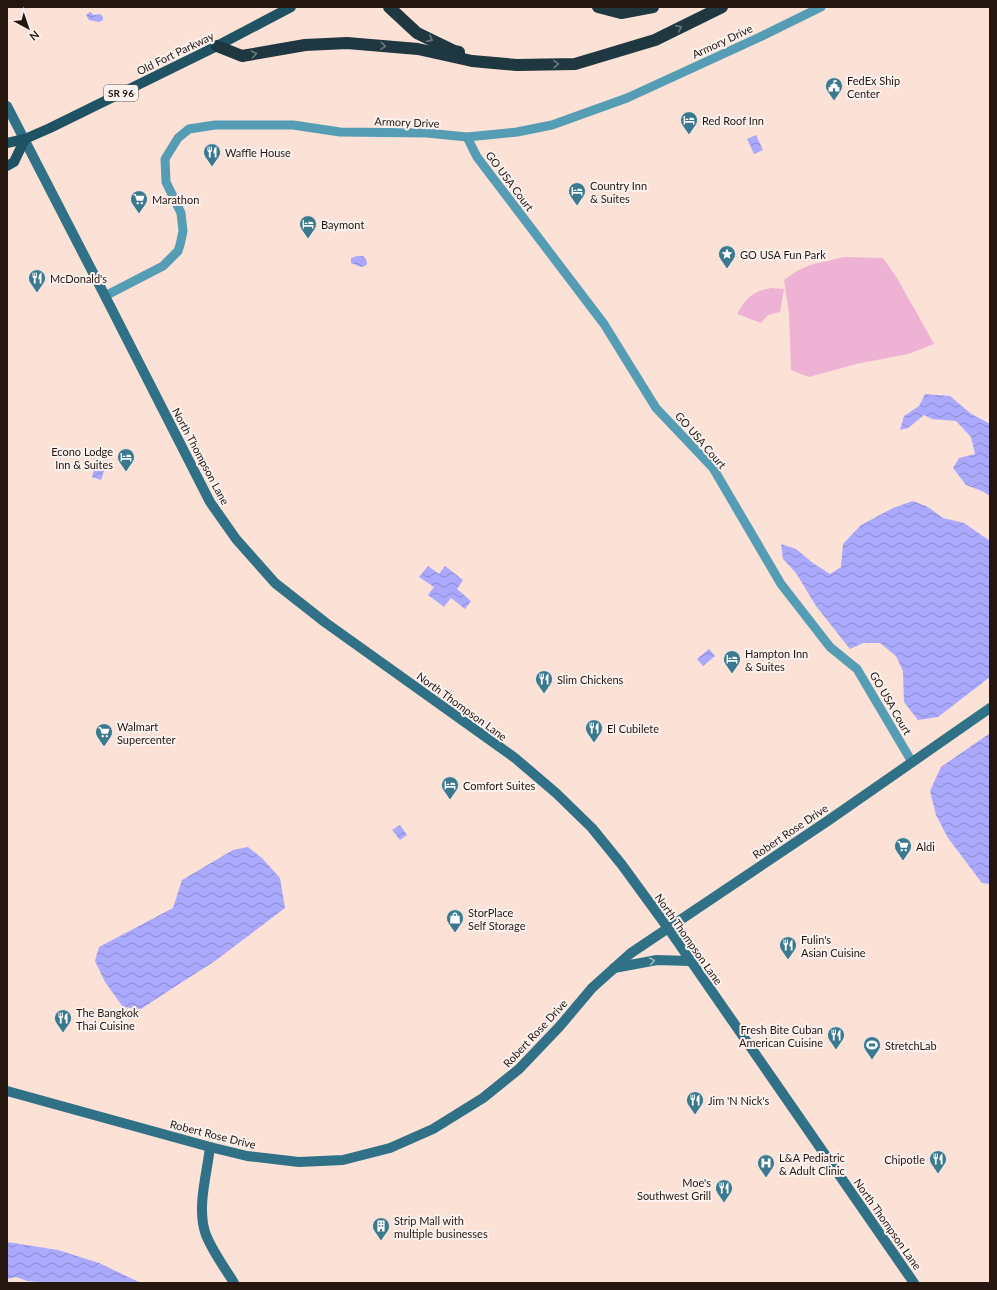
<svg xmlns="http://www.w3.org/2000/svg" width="997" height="1290" font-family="Lato,sans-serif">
  <defs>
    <pattern id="water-waves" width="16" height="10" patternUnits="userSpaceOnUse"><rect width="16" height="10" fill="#aaa9fd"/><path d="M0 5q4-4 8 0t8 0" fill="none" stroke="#8a89cb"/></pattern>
  </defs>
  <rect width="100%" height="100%" fill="#fbe1d6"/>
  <!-- grass -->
  <g fill="#eeb2d4">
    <path d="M844 257 883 258 897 278 934 344 908 354 856 364 809 377 791 370 789 313 784 280 795 272 810 265Z"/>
    <path d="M771 288 784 289 780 312 768 315 761 323 737 314C746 298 753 291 771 288Z"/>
  </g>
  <!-- water -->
  <g fill="url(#water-waves)">
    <path d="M90 12 94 15 100 14 103 17V20L99 22 89 20 86 15Z"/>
    <path d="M756 135 763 150 754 154 747 139Z"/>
    <path d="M357 256H363L366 259 367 264 365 266 361 267 351 263V258Z"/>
    <path d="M925 394 950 396 970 413 990 424V496L982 491 966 485 953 468 959 458 975 454 971 437 956 421 932 419 924 415 908 428 900 430 904 416 919 406Z"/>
    <path d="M97 459 107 462 101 480 92 477Z"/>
    <path d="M913 501 928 507 943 518 964 523 990 541V677L938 717 918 720 904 702 903 671 896 656 880 643H863L850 649 816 606 796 573 783 559 781 544 796 549 813 563 830 574 841 567 843 544 861 525 893 508Z"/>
    <path d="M428 566 439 574 445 566 463 580 457 589 471 601 465 609 451 598 444 607 428 595 434 587 419 577Z"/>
    <path d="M709 649 715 656 703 666 697 659Z"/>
    <path d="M990 733V884L982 883 948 838 936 815 930 791 941 767Z"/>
    <path d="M400 825 407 835 400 840 392 830Z"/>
    <path d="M248 847 262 858 280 878 285 908 215 961 179 984 141 1009 123 1007 105 982 95 961 99 947 173 908 182 880 233 850Z"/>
    <path d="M7 1242 58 1250 99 1263 141 1283H42L40 1282 27 1281 16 1277 7 1279Z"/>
  </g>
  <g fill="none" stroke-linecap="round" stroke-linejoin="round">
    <!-- street -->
    <g stroke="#559cb5" stroke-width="9">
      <path d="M467 137 477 157 604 324 656 408 713 468 781 584 830 647 857 669 912 762"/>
      <path d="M105 296 163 266 178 251 180 245 183 231 181 213 166 182 165 159 178 138 189 129 215 125H293L340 132 427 133 467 137 517 132 552 125 627 98 760 37 821 7"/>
    </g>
    <!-- secondary -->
    <g stroke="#317187" stroke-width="10">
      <path d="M7 106 105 296 210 502 236 539 275 583 326 623 515 758 556 793 592 828 622 865 668 928 914 1283"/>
      <path d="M614 968 657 960 690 961"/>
      <path d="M7 1091 210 1147 247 1156 299 1162 343 1160 390 1148 433 1129 483 1098 519 1069 560 1026 592 988 631 953 829 820 990 708"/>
      <path d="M210 1147C207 1174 197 1206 205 1232 210 1248 225 1268 234 1283"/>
    </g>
    <!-- primary -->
    <g stroke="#1f5263" stroke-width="10">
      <path d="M7 143 25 139 50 128 217 46 291 7"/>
      <path d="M7 166 14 162 25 139"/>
    </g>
    <!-- highway -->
    <g stroke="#1e3741" stroke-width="12">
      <path d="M389 7 417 33 454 51 459 52"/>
      <path d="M598 7 621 13 653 7"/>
      <path d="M217 46 242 56 305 45 347 43 418 49 472 61 517 65 575 64 655 40 722 7"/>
    </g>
  </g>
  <!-- one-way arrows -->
  <defs><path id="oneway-chevron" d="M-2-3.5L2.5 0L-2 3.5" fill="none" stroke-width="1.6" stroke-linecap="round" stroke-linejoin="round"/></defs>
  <g stroke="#6b787e">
    <use href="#oneway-chevron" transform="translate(679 28) rotate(-26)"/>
    <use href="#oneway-chevron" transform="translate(430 39) rotate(26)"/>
    <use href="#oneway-chevron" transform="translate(383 46) rotate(5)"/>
    <use href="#oneway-chevron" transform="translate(254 54) rotate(-11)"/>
    <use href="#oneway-chevron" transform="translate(556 64) rotate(-1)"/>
  </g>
  <use stroke="#a0b8c0" href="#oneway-chevron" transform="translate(652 961) rotate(-10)"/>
  <!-- icons -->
  <defs>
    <g id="civic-pin" transform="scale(0.9)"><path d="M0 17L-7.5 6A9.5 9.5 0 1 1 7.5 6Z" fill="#3b798f" stroke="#fbf2ef"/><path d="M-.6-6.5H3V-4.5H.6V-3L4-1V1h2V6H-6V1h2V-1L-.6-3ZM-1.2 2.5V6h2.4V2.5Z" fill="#fff"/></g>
    <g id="hotel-pin" transform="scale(0.9)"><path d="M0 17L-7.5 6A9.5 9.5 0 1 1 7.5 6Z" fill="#3b798f" stroke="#fbf2ef"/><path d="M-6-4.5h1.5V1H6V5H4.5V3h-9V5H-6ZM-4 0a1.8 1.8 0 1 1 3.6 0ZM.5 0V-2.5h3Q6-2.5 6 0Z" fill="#fff"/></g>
    <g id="restaurant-pin" transform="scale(0.9)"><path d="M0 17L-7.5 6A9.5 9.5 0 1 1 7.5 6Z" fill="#3b798f" stroke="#fbf2ef"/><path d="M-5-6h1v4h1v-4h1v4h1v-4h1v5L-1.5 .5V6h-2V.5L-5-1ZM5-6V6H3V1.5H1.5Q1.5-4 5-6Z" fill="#fff"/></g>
    <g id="supermarket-pin" transform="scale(0.9)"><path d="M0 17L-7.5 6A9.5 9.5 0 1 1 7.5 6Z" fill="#3b798f" stroke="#fbf2ef"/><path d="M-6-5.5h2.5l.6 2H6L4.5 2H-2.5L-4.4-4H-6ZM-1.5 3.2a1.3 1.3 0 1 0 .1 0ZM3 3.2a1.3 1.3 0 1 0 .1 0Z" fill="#fff"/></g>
    <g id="sight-pin" transform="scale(0.9)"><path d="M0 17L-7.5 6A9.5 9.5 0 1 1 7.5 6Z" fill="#3b798f" stroke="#fbf2ef"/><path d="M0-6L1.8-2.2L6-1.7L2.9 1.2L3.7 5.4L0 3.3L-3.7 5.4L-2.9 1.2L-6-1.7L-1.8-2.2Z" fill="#fff"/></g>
    <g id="shop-pin" transform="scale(0.9)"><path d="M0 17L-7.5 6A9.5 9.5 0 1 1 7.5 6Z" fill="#3b798f" stroke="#fbf2ef"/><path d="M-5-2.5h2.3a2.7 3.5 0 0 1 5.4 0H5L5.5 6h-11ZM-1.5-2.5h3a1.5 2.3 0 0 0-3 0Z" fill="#fff"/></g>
    <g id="stadium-pin" transform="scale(0.9)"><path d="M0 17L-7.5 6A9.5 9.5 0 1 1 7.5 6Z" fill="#3b798f" stroke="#fbf2ef"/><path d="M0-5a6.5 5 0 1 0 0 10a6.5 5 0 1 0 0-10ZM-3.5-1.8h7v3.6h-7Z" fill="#fff"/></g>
    <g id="hospital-pin" transform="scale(0.9)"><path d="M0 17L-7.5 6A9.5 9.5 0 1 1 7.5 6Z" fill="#3b798f" stroke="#fbf2ef"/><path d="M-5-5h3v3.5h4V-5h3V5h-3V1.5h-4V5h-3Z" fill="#fff"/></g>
    <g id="building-pin" transform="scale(0.9)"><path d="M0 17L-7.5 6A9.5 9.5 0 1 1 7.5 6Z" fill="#3b798f" stroke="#fbf2ef"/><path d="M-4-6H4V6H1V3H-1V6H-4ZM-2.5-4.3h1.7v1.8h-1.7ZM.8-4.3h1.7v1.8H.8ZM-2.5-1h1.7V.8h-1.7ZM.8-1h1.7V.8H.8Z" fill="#fff"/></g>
  </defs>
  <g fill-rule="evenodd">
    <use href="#civic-pin" x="834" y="86"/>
    <use href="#hotel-pin" x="689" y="120"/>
    <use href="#restaurant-pin" x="212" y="152"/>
    <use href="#hotel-pin" x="577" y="191"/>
    <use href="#supermarket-pin" x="139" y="199"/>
    <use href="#hotel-pin" x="308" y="224"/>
    <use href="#sight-pin" x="727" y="254"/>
    <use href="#restaurant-pin" x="37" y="278"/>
    <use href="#hotel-pin" x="126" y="457"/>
    <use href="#hotel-pin" x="732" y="659"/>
    <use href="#restaurant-pin" x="544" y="679"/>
    <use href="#restaurant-pin" x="594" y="728"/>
    <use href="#supermarket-pin" x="104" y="732"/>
    <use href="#hotel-pin" x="450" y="785"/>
    <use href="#supermarket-pin" x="903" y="846"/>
    <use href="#shop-pin" x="455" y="918"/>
    <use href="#restaurant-pin" x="788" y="945"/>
    <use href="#restaurant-pin" x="63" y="1018"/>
    <use href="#restaurant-pin" x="836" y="1035"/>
    <use href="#stadium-pin" x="872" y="1045"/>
    <use href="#restaurant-pin" x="695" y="1100"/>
    <use href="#restaurant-pin" x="938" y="1159"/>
    <use href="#hospital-pin" x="766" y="1163"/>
    <use href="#restaurant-pin" x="724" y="1188"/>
    <use href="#building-pin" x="381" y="1226"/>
  </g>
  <g text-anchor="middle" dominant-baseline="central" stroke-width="4" stroke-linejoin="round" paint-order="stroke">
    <!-- shield labels -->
    <rect fill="#fbf2ef" stroke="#655853" stroke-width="1" x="104" y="85" width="34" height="16" rx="3"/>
    <g font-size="10" font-weight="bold" fill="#251610">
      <text x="121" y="93">SR 96</text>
    </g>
    <!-- street labels -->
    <g font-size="11" fill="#251610" stroke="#fbf2ef">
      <text transform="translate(722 41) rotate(-25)">Armory Drive</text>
      <text transform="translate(175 53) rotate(-26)">Old Fort Parkway</text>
      <text transform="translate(407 122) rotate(2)">Armory Drive</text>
      <text transform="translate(510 181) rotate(53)">GO USA Court</text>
      <text transform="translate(701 440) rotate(49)">GO USA Court</text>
      <text transform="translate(201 456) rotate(62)">North Thompson Lane</text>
      <text transform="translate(891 703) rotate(60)">GO USA Court</text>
      <text transform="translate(462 706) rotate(36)">North Thompson Lane</text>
      <text transform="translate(790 831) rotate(-34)">Robert Rose Drive</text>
      <text transform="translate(689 939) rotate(55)">North Thompson Lane</text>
      <text transform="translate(535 1033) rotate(-47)">Robert Rose Drive</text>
      <text transform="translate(213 1134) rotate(14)">Robert Rose Drive</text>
      <text transform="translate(888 1224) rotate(55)">North Thompson Lane</text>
    </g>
    <!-- poi labels -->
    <g font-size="11" fill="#251610" stroke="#fbf2ef" text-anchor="start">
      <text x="847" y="80">FedEx Ship<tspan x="847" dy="13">Center</tspan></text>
      <text x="702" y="120">Red Roof Inn</text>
      <text x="225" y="152">Waffle House</text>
      <text x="590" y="185">Country Inn<tspan x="590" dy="13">&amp; Suites</tspan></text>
      <text x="152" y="199">Marathon</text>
      <text x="321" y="224">Baymont</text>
      <text x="740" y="254">GO USA Fun Park</text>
      <text x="50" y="278">McDonald's</text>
      <text x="113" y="451" text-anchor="end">Econo Lodge<tspan x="113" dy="13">Inn &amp; Suites</tspan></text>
      <text x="745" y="653">Hampton Inn<tspan x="745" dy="13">&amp; Suites</tspan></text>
      <text x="557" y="679">Slim Chickens</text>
      <text x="117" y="726">Walmart<tspan x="117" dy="13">Supercenter</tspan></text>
      <text x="607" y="728">El Cubilete</text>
      <text x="463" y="785">Comfort Suites</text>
      <text x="916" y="846">Aldi</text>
      <text x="468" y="912">StorPlace<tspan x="468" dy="13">Self Storage</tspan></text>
      <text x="801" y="939">Fulin's<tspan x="801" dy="13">Asian Cuisine</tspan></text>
      <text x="76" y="1012">The Bangkok<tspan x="76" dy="13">Thai Cuisine</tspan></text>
      <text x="823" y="1029" text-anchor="end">Fresh Bite Cuban<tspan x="823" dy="13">American Cuisine</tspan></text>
      <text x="885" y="1045">StretchLab</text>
      <text x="708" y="1100">Jim 'N Nick's</text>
      <text x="779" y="1157">L&amp;A Pediatric<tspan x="779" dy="13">&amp; Adult Clinic</tspan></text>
      <text x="925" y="1159" text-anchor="end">Chipotle</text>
      <text x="711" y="1182" text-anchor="end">Moe's<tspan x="711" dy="13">Southwest Grill</tspan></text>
      <text x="394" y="1220">Strip Mall with<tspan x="394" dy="13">multiple businesses</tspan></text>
    </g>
  </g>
  <!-- border -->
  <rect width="997" height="1290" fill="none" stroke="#251610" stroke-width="16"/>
  <!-- north arrow -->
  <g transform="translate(28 28) rotate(140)" stroke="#fbf2ef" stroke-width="3" paint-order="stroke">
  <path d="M0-3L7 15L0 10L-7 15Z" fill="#251610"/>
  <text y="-6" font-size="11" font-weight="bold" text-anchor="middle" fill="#251610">N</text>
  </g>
</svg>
